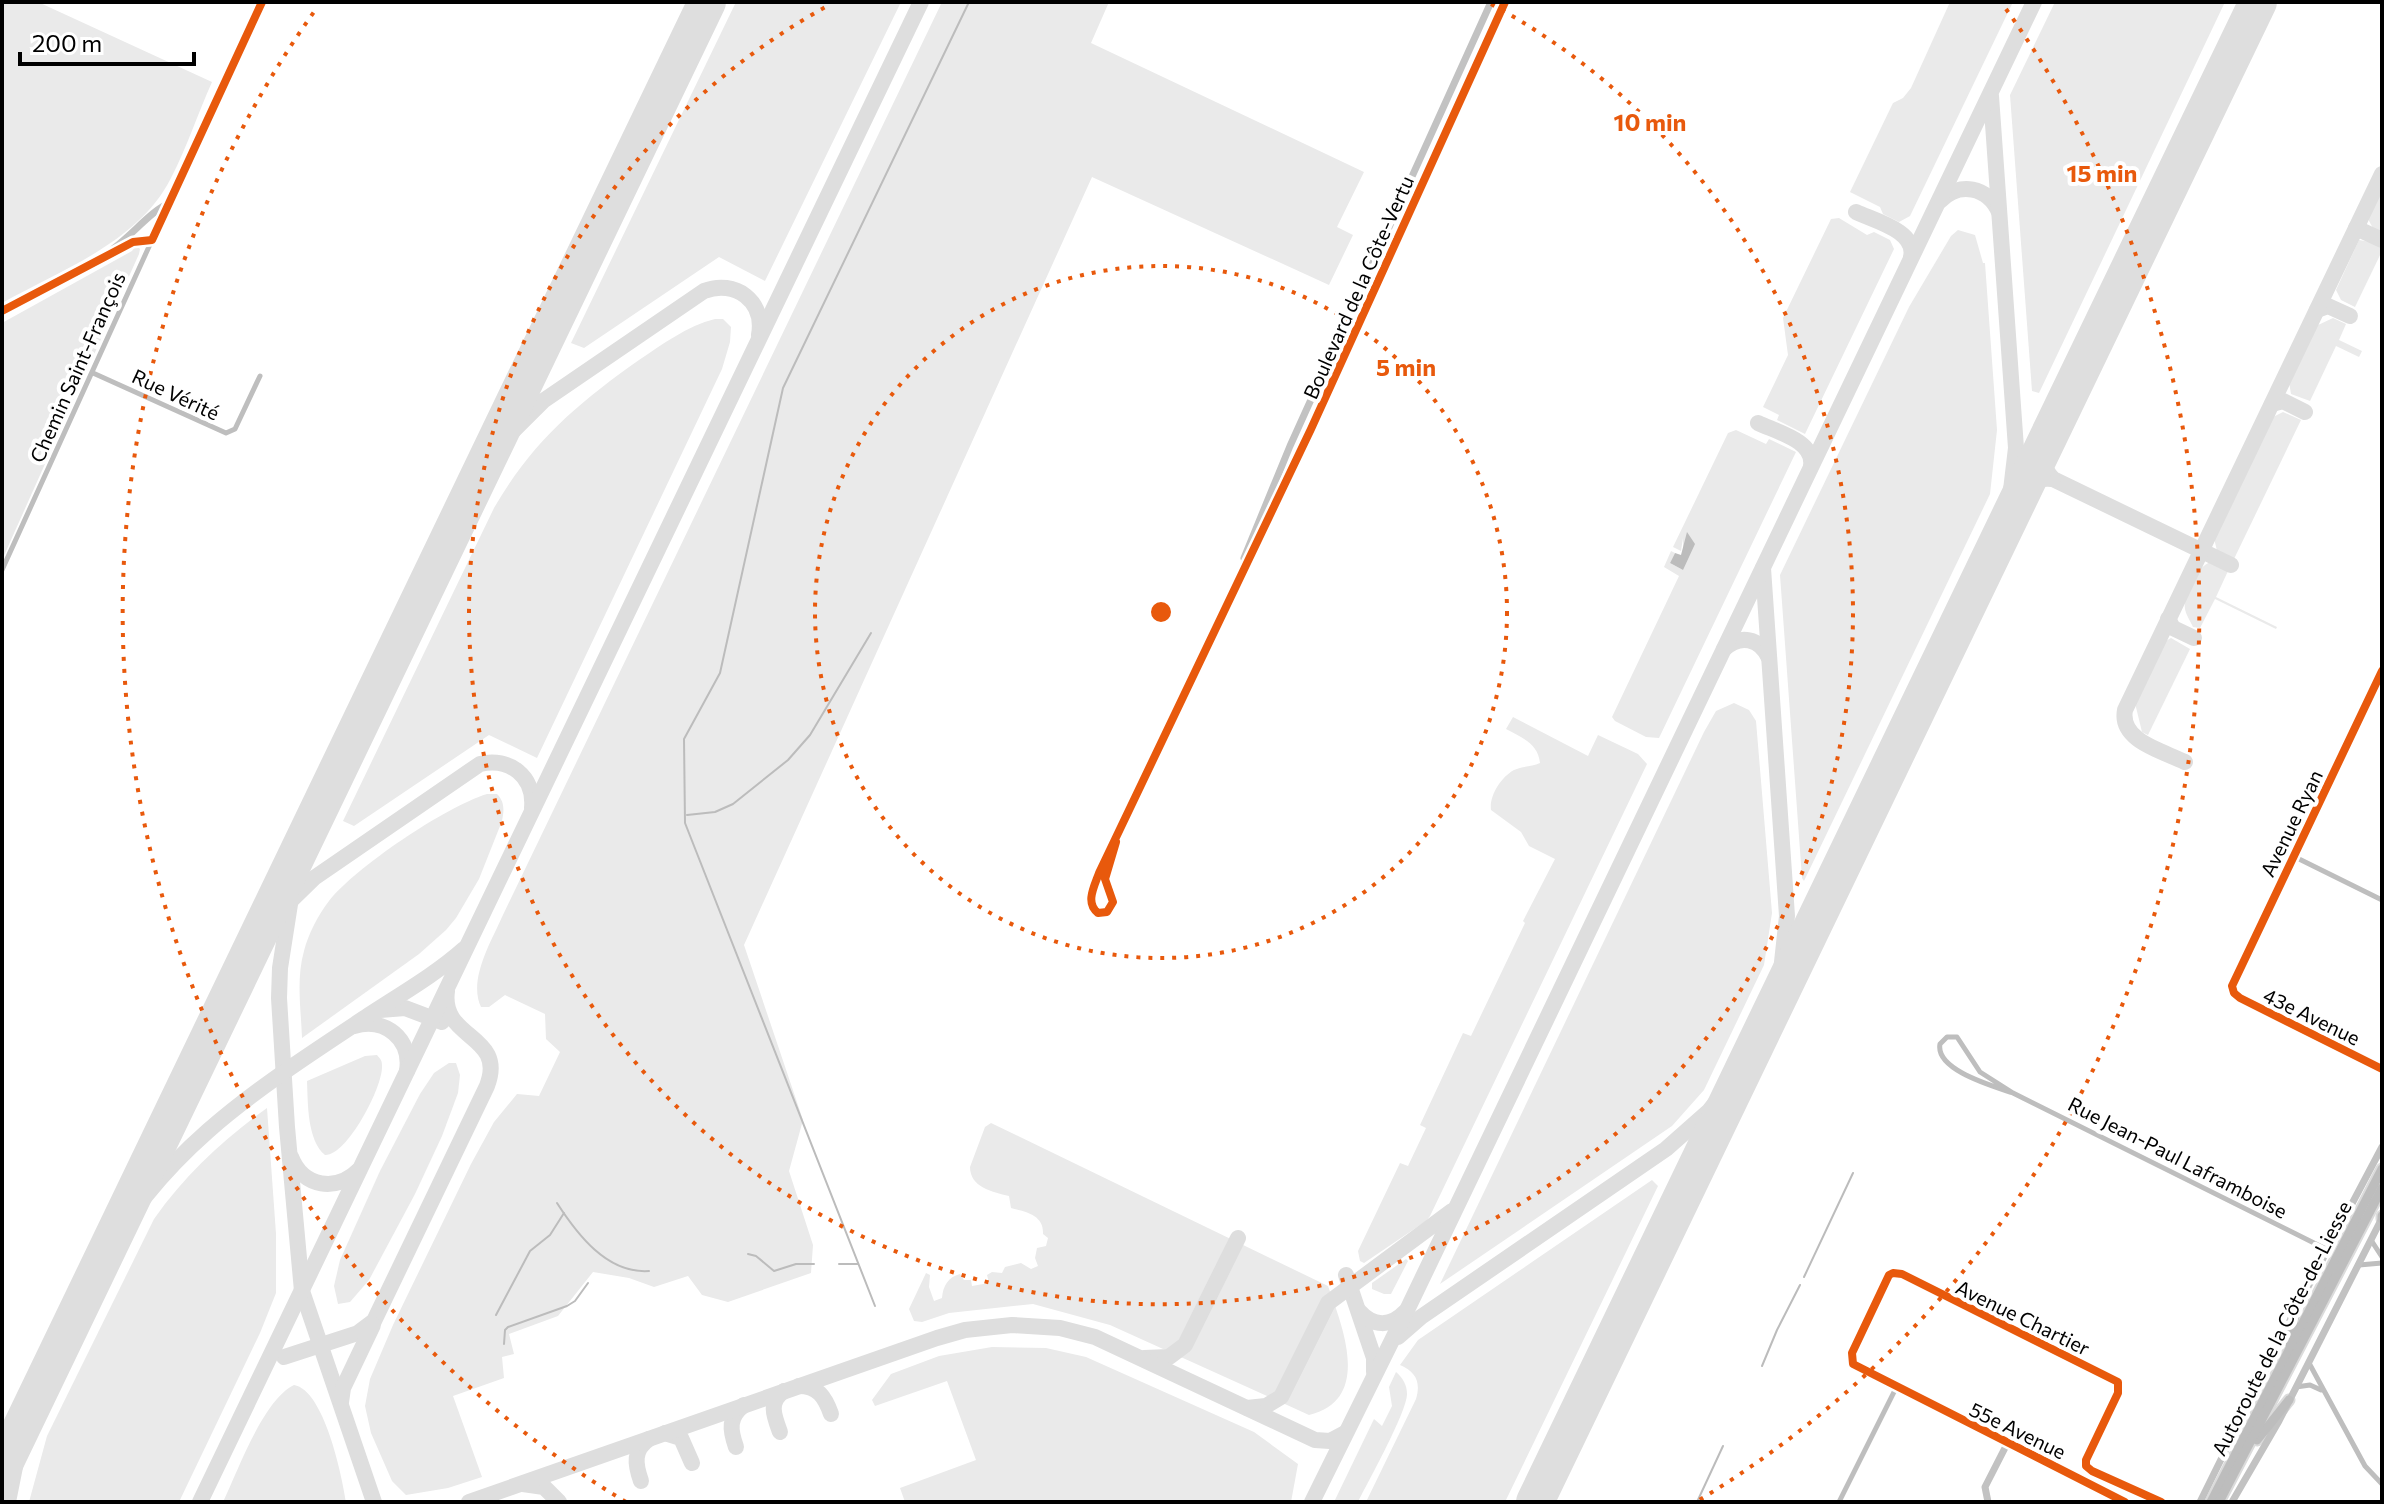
<svg xmlns="http://www.w3.org/2000/svg" width="2384" height="1504" font-family="Commissioner,sans-serif">
  <rect width="100%" height="100%" fill="#fff"/>
  <!-- green -->
  <g fill="#eaeaea">
    <path d="M2 2H38L212 82C198 113 187 147 171 178 139 242 61 270 2 303Z"/>
    <path d="M736 2H901L765 281 719 257 584 348 571 343Z"/>
    <path d="M942 2H1109L1091 43 1364 172 1337 227 1353 235 1329 285 1092 177 744 945 803 1120 789 1171 813 1245 811 1273 728 1302 702 1295 688 1276 654 1287 629 1278 593 1272 558 1316 509 1334 514 1354 502 1357 504 1378 453 1396 482 1477 448 1488 406 1495 392 1481 371 1433 365 1406 370 1379 393 1325 471 1164 494 1122 517 1094 539 1096 560 1052 546 1039 545 1014 505 995 489 1007H481C468 980 491 942 502 917Z"/>
    <path d="M1950 2H2013L1910 216 1899 222 1883 214 1880 207 1850 192 1893 103 1903 98 1911 88Z"/>
    <path d="M2055 2H2225L2039 393 2032 391 2010 95Z"/>
    <path d="M2382 190V236L2375 232 2368 219Z"/>
    <path d="M1839 218 1867 235 1874 232 1890 240 1894 249 1805 434 1777 420 1779 415 1763 407 1788 355 1783 318 1831 219Z"/>
    <path d="M1958 230 1975 235 1983 263H1985L1997 430 1990 494 1804 881 1802 878 1780 575 1909 307 1951 236Z"/>
    <path d="M2359 240 2382 244V251L2355 307 2341 300 2336 290Z"/>
    <path d="M136 245 140 249 139 254 2 560V323L132 251Z"/>
    <path d="M2333 318 2346 324 2339 340 2362 351 2359 357 2336 346 2310 401 2291 394 2289 382 2316 326Z"/>
    <path d="M715 319H723L731 327 730 342 722 369 537 758 489 735 354 826 343 821 494 508C532 442 578 403 639 360 663 344 687 326 715 319Z"/>
    <path d="M2283 412 2301 420 2234 559 2217 551 2214 538 2273 417Z"/>
    <path d="M1736 430 1766 444 1769 439 1796 452 1659 738 1646 737 1615 721 1612 717 1679 576 1664 567 1671 551 1675 553 1670 563 1683 570V538L1681 551 1673 547 1728 433Z"/>
    <path d="M2211 562 2228 571 2216 597 2277 627 2276 629 2215 599 2200 628 2193 627C2191 622 2186 615 2185 609 2183 594 2197 566 2211 562Z"/>
    <path d="M2171 638 2190 649 2148 735 2142 732 2135 703 2164 642Z"/>
    <path d="M1734 703 1749 710 1756 721 1772 913 1764 965 1704 1090 1672 1126 1440 1284 1704 732 1716 711Z"/>
    <path d="M1513 717 1588 756 1598 735 1638 754 1647 764 1430 1216 1426 1221 1364 1263 1360 1261 1358 1251 1400 1163 1408 1166 1426 1128 1420 1125 1463 1033 1471 1036 1525 923 1523 921 1555 859 1529 846 1521 832 1491 810C1489 796 1501 777 1514 770 1522 766 1532 767 1540 763 1538 743 1522 738 1506 729Z"/>
    <path d="M487 794H497C505 802 504 811 502 821L479 879 456 918 446 930 419 954 302 1038C301 1009 296 979 304 951 308 935 318 915 329 901 356 867 445 807 487 794Z"/>
    <path d="M377 1055C381 1060 382 1060 382 1066 383 1087 347 1156 325 1155 307 1140 308 1103 307 1081L365 1056Z"/>
    <path d="M449 1063H456L460 1075 458 1093 442 1136 415 1194 369 1280 350 1302 338 1304 334 1286 340 1260 380 1171 420 1094 434 1073Z"/>
    <path d="M267 1108 276 1234V1293L260 1333 179 1502H29L47 1436 154 1219C185 1175 224 1139 267 1108Z"/>
    <path d="M991 1123 1328 1286C1343 1328 1372 1400 1309 1415L1110 1325 1033 1304 949 1313 922 1322 914 1321 909 1309 926 1273 930 1275 929 1287 934 1301 942 1298C943 1286 948 1277 960 1274L964 1280H971L972 1286 989 1283 987 1275 992 1272 1002 1273 1005 1267 1021 1263 1031 1269 1038 1266 1035 1258 1037 1248 1046 1246 1048 1238 1043 1234C1044 1215 1026 1212 1011 1208L1009 1196C992 1192 970 1187 970 1167L985 1127Z"/>
    <path d="M1652 1180 1658 1186 1505 1502H1366L1416 1399C1421 1382 1416 1372 1400 1365L1418 1340Z"/>
    <path d="M1406 1259 1408 1261 1391 1294H1384L1372 1289V1283Z"/>
    <path d="M992 1347 1046 1348 1086 1357 1254 1432 1298 1464 1291 1502H905L900 1488 976 1460 947 1381 875 1406 872 1400 891 1374 939 1356Z"/>
    <path d="M1396 1372C1403 1378 1407 1385 1407 1394 1407 1412 1368 1482 1358 1502H1334L1374 1419 1382 1426 1392 1406 1389 1387Z"/>
    <path d="M294 1385C324 1390 342 1475 346 1502H223C238 1471 263 1400 294 1385Z"/>
  </g>
  <!-- water -->
  <path fill="#bcbcbc" d="M1687 532 1695 544 1683 570 1670 563 1675 553 1681 555Z"/>
  <g fill="none" stroke-linecap="round" stroke-linejoin="round">
    <!-- stream -->
    <g stroke="#bcbcbc" stroke-width="2">
      <path d="M687 815 715 812 733 804 788 760 810 735 871 633"/>
      <path d="M557 1203C577 1234 607 1274 649 1271"/>
      <path d="M748 1254 756 1256 774 1271 796 1264H814"/>
      <path d="M839 1264H858"/>
      <path d="M1804 1277 1853 1173"/>
      <path d="M875 1306 685 823 684 739 720 673 783 388 969 2"/>
      <path d="M496 1315 530 1251 550 1235 564 1213"/>
      <path d="M504 1344 505 1330 508 1327 567 1306 575 1301 588 1283"/>
      <path d="M1762 1366 1777 1330 1800 1285"/>
      <path d="M1697 1502 1723 1446"/>
    </g>
    <!-- taxiway -->
    <g stroke="#dedede" stroke-width="16">
      <path d="M1940 201C1959 181 1988 187 1999 212"/>
      <path d="M1856 212C1875 221 1917 231 1911 257"/>
      <path d="M2356 228 2382 240"/>
      <path d="M2317 310 2328 306 2350 316"/>
      <path d="M2272 404 2283 401 2305 412"/>
      <path d="M1758 423C1777 432 1815 441 1811 466"/>
      <path d="M2045 444C2041 458 2043 468 2053 479L2231 565"/>
      <path d="M476 482 502 442 543 401 704 291C735 279 765 301 759 335"/>
      <path d="M2022 492C2030 480 2039 478 2053 479"/>
      <path d="M1962 616 2001 526 2011 490 2016 448 1991 96"/>
      <path d="M2168 619 2173 628 2194 638"/>
      <path d="M1724 649C1740 634 1760 638 1769 658"/>
      <path d="M2185 762C2163 751 2119 741 2125 710L2382 174"/>
      <path d="M320 807 293 885 280 968 279 998 287 1127 302 1291 374 1502"/>
      <path d="M246 961 273 918 314 878 480 764C509 757 535 776 532 808"/>
      <path d="M380 1010 405 1008 442 1022"/>
      <path d="M354 1026C385 1017 412 1039 407 1071"/>
      <path d="M291 1157C303 1188 337 1192 359 1170"/>
      <path d="M97 1270C160 1149 259 1088 369 1015 401 994 436 974 464 949"/>
      <path d="M1346 1275 1374 1358V1372"/>
      <path d="M1359 1311C1373 1327 1391 1327 1405 1312"/>
      <path d="M1398 1337 1421 1317 1666 1149 1709 1111 1736 1077 1765 1020 1781 971 1787 916 1763 568"/>
      <path d="M284 1357 358 1333 374 1321 487 1086C507 1034 440 1040 447 991"/>
      <path d="M1144 1358 1169 1357 1185 1345 1238 1238"/>
      <path d="M799 1386C818 1386 825 1397 831 1414"/>
      <path d="M341 1402 343 1388 373 1325"/>
      <path d="M1247 1408 1266 1406 1281 1397 1328 1303 1452 1211"/>
      <path d="M780 1432C774 1416 768 1402 784 1391"/>
      <path d="M665 1433 681 1438 692 1463"/>
      <path d="M736 1447C730 1430 728 1417 744 1405"/>
      <path d="M641 1481C635 1464 633 1450 649 1439"/>
      <path d="M523 1484 544 1487 559 1502"/>
      <path d="M8 1502 17 1457 32 1405"/>
      <path d="M200 1502 921 2"/>
      <path d="M469 1502 937 1338 965 1330 1012 1325 1060 1328 1095 1337 1315 1440 1330 1441 1345 1433"/>
      <path d="M1312 1502 1409 1306 2034 2"/>
    </g>
    <!-- runway -->
    <g stroke="#dedede" stroke-width="38">
      <path d="M2 1468 707 2"/>
      <path d="M1535 1502 2258 2"/>
    </g>
    <!-- highway casing -->
    <g stroke="#dbdbdb" stroke-width="13">
      <g id="highway">
        <path d="M2382 1219V1216"/>
        <path d="M2288 1342 2293 1327 2295 1310"/>
        <path d="M2257 1440 2289 1400"/>
        <path d="M2211 1502 2382 1169"/>
        <path d="M2219 1502 2382 1188"/>
      </g>
    </g>
    <!-- street -->
    <g stroke="#bebebe" stroke-width="5">
      <path d="M93 373 226 433 235 429 260 376"/>
      <path d="M2 570 152 240"/>
      <path d="M2382 671 2232 986 2234 993 2240 998 2382 1069"/>
      <path d="M2293 856 2382 900"/>
      <path d="M2013 1093C1993 1086 1935 1070 1940 1044L1947 1037H1957L1980 1072 2013 1093 2328 1250"/>
      <path d="M2371 1240 2382 1257"/>
      <path d="M2359 1265 2382 1263"/>
      <path d="M2309 1363 2365 1466 2382 1484"/>
      <path d="M2296 1387 2310 1385 2321 1390"/>
      <path d="M2008 1442 1853 1364 1852 1353 1889 1275 1893 1273 1902 1274 2118 1382V1393L2086 1460V1466L2092 1471 2161 1502"/>
      <path d="M1839 1502 1896 1388"/>
    </g>
    <!-- secondary -->
    <g stroke="#c2c2c2" stroke-width="7">
      <path d="M114 248C132 235 152 210 171 202"/>
      <path d="M2 311 133 242 152 240 262 2"/>
      <path d="M1244 558 1290 446 1491 2"/>
      <path d="M1116 842 1105 879 1113 902 1107 912 1098 913C1085 903 1094 887 1099 873L1311 429 1505 2"/>
      <path d="M1988 1502 1985 1487 2008 1442 2125 1502"/>
      <path d="M2200 1502 2283 1334 2382 1147"/>
      <path d="M2232 1502 2279 1421 2382 1218"/>
    </g>
    <!-- highway -->
    <use href="#highway" stroke="#bdbdbd" stroke-width="9"/>
    <!-- cycleway casing -->
    <g stroke="#fff" stroke-width="13">
      <g id="cycleway">
        <path d="M2 311 133 242 152 240 262 2"/>
        <path d="M2382 671 2232 986 2234 993 2240 998 2382 1069"/>
        <path d="M1116 842 1105 879 1113 902 1107 912 1098 913C1085 903 1094 887 1099 873L1311 429 1505 2"/>
        <path d="M2125 1502 1853 1364 1852 1353 1889 1275 1893 1273 1902 1274 2118 1382V1393L2086 1460V1466L2092 1471 2161 1502"/>
      </g>
    </g>
    <!-- cycleway -->
    <use href="#cycleway" stroke="#e8590c" stroke-width="8"/>
  </g>
  <!-- distance rings -->
  <g fill="none" stroke="#e8590c" stroke-width="4" stroke-dasharray="4 8">
    <circle cx="1161" cy="612" r="346"/>
    <path d="M1491 4A692 692 0 1 1 831 4"/>
    <path d="M626 1502A1038 1038 0 0 1 316 9M2006 9A1038 1038 0 0 1 1696 1502"/>
  </g>
  <g text-anchor="middle" dominant-baseline="central" stroke-width="8" stroke-linejoin="round" paint-order="stroke">
    <!-- street labels -->
    <g font-size="20" fill="#000" stroke="#fff">
      <text transform="translate(1358 287) rotate(-66)">Boulevard de la Côte-Vertu</text>
      <text transform="translate(77 367) rotate(-66)">Chemin Saint-François</text>
      <text transform="translate(176 394) rotate(25)">Rue Vérité</text>
      <text transform="translate(2291 823) rotate(-64)">Avenue Ryan</text>
      <text transform="translate(2312 1016) rotate(26)">43e Avenue</text>
      <text transform="translate(2178 1157) rotate(27)">Rue Jean-Paul Laframboise</text>
      <text transform="translate(2023 1317) rotate(26)">Avenue Chartier</text>
      <text transform="translate(2281 1328) rotate(-63)">Autoroute de la Côte-de-Liesse</text>
      <text transform="translate(2018 1430) rotate(26)">55e Avenue</text>
    </g>
  </g>
  <circle cx="1161" cy="612" r="12" fill="#e8590c" stroke="#fff" stroke-width="4"/>
  <g font-size="24" text-anchor="middle" font-weight="bold" fill="#e8590c" stroke="#fff" stroke-width="8" stroke-linejoin="round" paint-order="stroke">
    <text x="1650" y="131">10 min</text>
    <text x="2102" y="182">15 min</text>
    <text x="1406" y="376">5 min</text>
  </g>
  <!-- border -->
  <rect width="2384" height="1504" fill="none" stroke="#000000" stroke-width="8"/>
  <!-- scale -->
  <path d="M20 52v12h174v-12" fill="none" stroke="#000000" stroke-width="4"/>
  <text x="32" y="52" font-size="24" fill="#000000" stroke="#ffffff" stroke-width="6" paint-order="stroke">200 m</text>
</svg>
